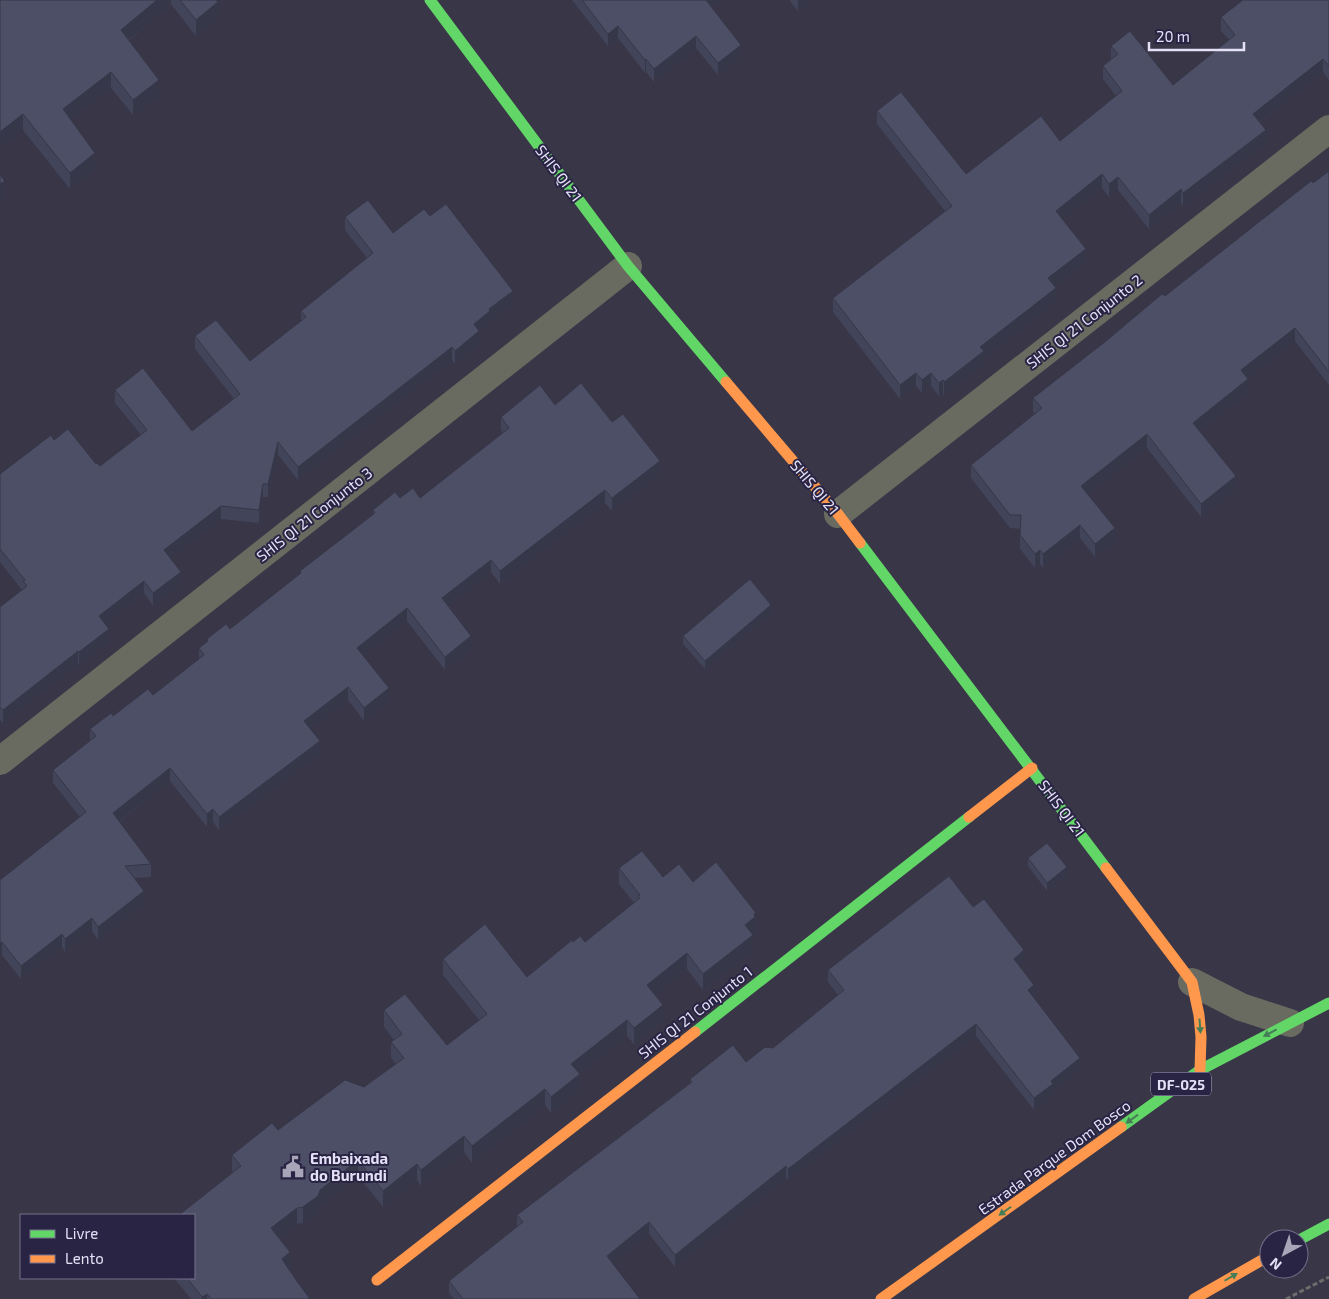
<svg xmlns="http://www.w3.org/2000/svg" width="1329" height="1299" font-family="'Exo 2',sans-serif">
  <rect width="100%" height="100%" fill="#383647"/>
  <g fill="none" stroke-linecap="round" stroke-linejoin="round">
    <!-- path -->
    <path stroke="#6d6c6b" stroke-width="3" stroke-dasharray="5 2.5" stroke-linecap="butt" d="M1286 1299 1329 1277"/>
    <!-- street -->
    <g stroke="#6a6b60" stroke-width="28">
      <path d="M838 514 1329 129"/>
      <path d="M0 761 628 266"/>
      <path d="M1192 982 1241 1007 1290 1023"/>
    </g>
    <!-- fast -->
    <g stroke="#63d668" stroke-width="11">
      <path d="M430 0 628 266 726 382"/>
      <path d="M860 543 1106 868"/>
      <path d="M695 1032 969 817"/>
      <path d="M1121 1127 1200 1070 1329 1003"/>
      <path d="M1299 1240 1329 1224"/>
    </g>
    <!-- slow -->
    <g stroke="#ff974d" stroke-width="11">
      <path d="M726 382 838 514 860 543"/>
      <path d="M969 817 1032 768"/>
      <path d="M1106 868 1192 982 1199 1015 1201 1037 1200 1070"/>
      <path d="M377 1280 695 1032"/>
      <path d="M881 1299 1121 1127"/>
      <path d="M1194 1299 1269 1256"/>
    </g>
  </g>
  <!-- wall -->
  <g fill="#424459">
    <path d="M0 0H216L218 18 196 36 171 4 129 40 159 96 133 115 111 88 70 119 95 169 70 189 23 130Z"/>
    <path d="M572 0H721L711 8 741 57 718 75 696 48 654 82 646 72 645 73 618 38 608 46Z"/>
    <path d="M789 0H812L798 11Z"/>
    <path d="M1329 0V80L1323 72 1260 122 1266 143 1183 206 1181 203 1149 229 1118 190 1109 197 1102 188 1062 219 1086 262 1054 286 1056 302 984 358V364L944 395 943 394 939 396 931 386 922 393 916 386 900 399 833 312V298L945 211 877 124V111L966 174 1060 141 1116 96 1103 79V66L1111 59V46L1173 85 1229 40 1221 31V17Z"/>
    <path d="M1329 171V385L1295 341 1247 378 1248 393 1199 431 1236 490 1201 517 1147 448 1087 494 1115 542 1095 557 1080 538 1043 568 1040 564 1035 568 1020 549V529L1010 528 971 478V465L1035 414 1033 411V398Z"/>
    <path d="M430 216 513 304 490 321V324L479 332V344L455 364 452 360 298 480 278 455 268 497H263L259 523 221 519 170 558 181 585 153 606 144 593 105 624 109 642 79 665 78 664 3 723 0 720V607L22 590 0 562V474L54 440 100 466 141 435 115 403V390L192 431 234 399 195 349V336L250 361 301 321V311L367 258 345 230V217L393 233Z"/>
    <path d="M555 405 612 422 660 474 612 511 605 503 500 584 491 572 448 606 471 649 445 670 407 621 363 656 389 701 364 721 348 700 310 729 320 754 219 830 213 822 207 827 170 781 119 822 151 864V877L134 878 144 904 98 940 92 931 65 952 62 947 21 979 2 955 0 956V880L80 817 53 783V770L90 741V729L153 695 199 660V648L207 642V639L230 629 300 575V571L373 515V510L400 498H420L503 433 501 430V417Z"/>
    <path d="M771 613 705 669 683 644V636Z"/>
    <path d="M1028 858 1067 875 1047 891 1028 866Z"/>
    <path d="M619 868 693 882 756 929 755 933 753 935V951L703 990 687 969 655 994 663 1021 634 1044 627 1036 579 1074 580 1090 551 1113 545 1105 472 1163 464 1152 421 1186 417 1180 383 1207 358 1176 320 1206 318 1212 303 1223 297 1224 279 1238 290 1268 289 1269 310 1299H191L174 1278H194L233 1172 232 1171V1155L278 1130 364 1087 396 1064 391 1058V1042L394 1040 384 1027V1010L447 1045 479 1020 443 975V959L527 977 573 942H585L634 903 619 884Z"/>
    <path d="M973 907 1024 962 1019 966 1034 997 1080 1070 1053 1091V1096L1034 1110 976 1036 788 1180 786 1178 675 1267 649 1234 612 1263 640 1299H454L449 1293V1281L517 1227V1215L690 1083V1079L746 1062 773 1048 838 995 828 982V970Z"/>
  </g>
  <!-- shaded-wall -->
  <g fill="#363748">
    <path d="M157 0H171V4L121 46V30Z"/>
    <path d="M706 0H721L705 13Z"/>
    <path d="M798 0H812L798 11Z"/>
    <path d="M218 2V18L196 36V20Z"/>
    <path d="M618 26V38L608 46V34Z"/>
    <path d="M696 36V48L654 82V69Z"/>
    <path d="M741 45V57L718 75V63Z"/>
    <path d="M646 59V72L645 73V60Z"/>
    <path d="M1323 59V72L1253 127V114Z"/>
    <path d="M111 72V88L63 125V109Z"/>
    <path d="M159 80V96L133 115V100Z"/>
    <path d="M23 114V130L0 148V132Z"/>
    <path d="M1266 130V143L1183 206V193Z"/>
    <path d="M95 153V169L70 189V173Z"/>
    <path d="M1102 174V188L1056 224V211Z"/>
    <path d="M1118 177V190L1109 197V184Z"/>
    <path d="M5 181V196L0 200V184Z"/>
    <path d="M1181 189V203L1149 229V215Z"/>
    <path d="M1086 249V262L1048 292V278Z"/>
    <path d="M1056 288V302L984 358V364L944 395V382L980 347Z"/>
    <path d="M513 291V304L490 321V324L479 332V344L455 364V351L474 324 489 309Z"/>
    <path d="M1295 328V341L1241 384V370Z"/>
    <path d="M452 347V360L298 480V467Z"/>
    <path d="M916 373V386L900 399V385Z"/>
    <path d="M931 373V386L922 393V380Z"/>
    <path d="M1248 379V393L1193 436V423Z"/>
    <path d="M943 380V394L939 396V383Z"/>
    <path d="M1147 434V448L1081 499V486Z"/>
    <path d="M278 442V455L268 497V484Z"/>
    <path d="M660 461V474L612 511V498Z"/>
    <path d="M1236 476V490L1201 517V504Z"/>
    <path d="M263 484V497L259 523V510Z"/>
    <path d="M605 490V503L500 584V571Z"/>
    <path d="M221 506V519L164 563V550Z"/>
    <path d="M1080 525V538L1043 568V554Z"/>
    <path d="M1115 528V542L1095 557V544Z"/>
    <path d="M1040 550V564L1035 568V554Z"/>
    <path d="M491 560V572L442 611V598Z"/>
    <path d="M181 572V585L153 606V593Z"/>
    <path d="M144 581V593L99 629V616Z"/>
    <path d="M771 605V613L705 669V661Z"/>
    <path d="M407 608V621L357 661V648Z"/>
    <path d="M109 629V642L79 665V652Z"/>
    <path d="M471 636V649L445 670V657Z"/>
    <path d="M78 651V664L3 723V710Z"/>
    <path d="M348 687V700L304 734V721Z"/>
    <path d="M389 688V701L364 721V708Z"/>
    <path d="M320 741V754L219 830V817Z"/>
    <path d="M170 768V781L113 826V813Z"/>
    <path d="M213 809V822L207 827V814Z"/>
    <path d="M1067 867V875L1047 891V883Z"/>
    <path d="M144 891V904L98 940V927Z"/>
    <path d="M756 913V929L755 933 753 935V951L703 990V974Z"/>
    <path d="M92 918V931L65 952V939Z"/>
    <path d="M62 934V947L21 979V966Z"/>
    <path d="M2 942V955L0 956V943Z"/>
    <path d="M1024 950V962L1014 971V959Z"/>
    <path d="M687 953V969L647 1001V985Z"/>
    <path d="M1034 985V997L1028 1002V990Z"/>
    <path d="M663 1005V1021L634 1044V1028Z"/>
    <path d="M627 1020V1036L571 1080V1064Z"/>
    <path d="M976 1024V1036L788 1180V1169Z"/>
    <path d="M1080 1058V1070L1053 1091V1096L1034 1110V1098L1051 1081Z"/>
    <path d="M580 1074V1090L551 1113V1097Z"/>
    <path d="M545 1089V1105L472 1163V1146Z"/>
    <path d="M464 1136V1152L421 1186V1170Z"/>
    <path d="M358 1160V1176L320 1206 318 1212 303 1223V1207L320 1190Z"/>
    <path d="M417 1164V1180L383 1207V1191Z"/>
    <path d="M786 1166V1178L675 1267V1255Z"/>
    <path d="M297 1208V1224L271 1244V1228Z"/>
    <path d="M649 1222V1234L607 1268V1256Z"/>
    <path d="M290 1252V1268L282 1275V1259Z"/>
    <path d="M207 1294V1299H202V1297Z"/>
  </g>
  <!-- building -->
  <g fill="#4d4f67" stroke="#363748">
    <path d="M0 0H157L121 30 159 80 133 100 111 72 63 109 95 153 70 173 23 114 0 132Z"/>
    <path d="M180 0H216L218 2 196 20Z"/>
    <path d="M582 0H706L741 45 718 63 696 36 654 69 646 59 645 60 618 26 608 34Z"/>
    <path d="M1243 0H1329V66L1323 59 1253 114 1266 130 1183 193 1181 189 1149 215 1118 177 1109 184 1102 174 1056 211 1086 249 1048 278 1056 288 980 347 984 351 944 382 943 380 939 383 931 373 922 380 916 373 900 385 833 298 952 206 877 111 901 92 966 174 1041 116 1060 141 1122 91 1103 66 1118 54 1111 46 1130 31 1173 85 1235 35 1221 17Z"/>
    <path d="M1329 171V372L1295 328 1241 370 1248 379 1193 423 1236 476 1201 504 1147 434 1081 486 1115 528 1095 544 1080 525 1043 554 1040 550 1035 554 1020 535 1021 515H1010L971 465 1042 408 1033 398 1106 341 1162 294 1165 296 1311 181 1313 183Z"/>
    <path d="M0 175 5 181 0 184Z"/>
    <path d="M368 200 393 233 424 209 430 216 446 204 513 291 489 309 490 311 474 324 479 331 455 351 452 347 298 467 278 442 268 484H263L259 510 221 506 164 550 181 572 153 593 144 581 99 616 109 629 79 652 78 651 3 710 0 707V607L27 586 23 581 25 580 0 549V474L51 435 54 440 68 429 96 464 97 463 100 466 147 430 115 390 143 368 192 431 240 394 195 336 216 320 250 361 306 317 301 311 373 253 345 217Z"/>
    <path d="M581 383 612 422 623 414 660 461 612 498 605 490 500 571 491 560 442 598 471 636 445 657 407 608 357 648 389 688 364 708 348 687 304 721 320 741 219 817 213 809 207 814 170 768 113 813 151 864 125 866 144 891 98 927 92 918 65 939 62 934 21 966 2 942 0 943V880L86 812 53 770 96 736 90 729 111 713 113 716 148 689 153 695 204 655 199 648 208 641 207 639 226 624 230 629 301 573 300 571 375 513 373 510 395 492 400 498 413 488 420 498 509 428 501 417 540 385 555 405Z"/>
    <path d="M750 579 771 605 705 661 683 636Z"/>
    <path d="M1047 843 1067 867 1047 883 1028 858Z"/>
    <path d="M642 851 663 877 679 864 693 882 716 862 756 913 754 914 755 917 745 925 753 935 703 974 687 953 647 985 663 1005 634 1028 627 1020 571 1064 580 1074 551 1097 545 1089 472 1146 464 1136 421 1170 417 1164 383 1191 358 1160 320 1190 318 1196 303 1207 297 1208 271 1228 290 1252 282 1259 296 1280 310 1299H211L207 1294 202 1297 187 1278H194V1215H179L241 1166 232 1155 272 1123 278 1130 345 1080 364 1087 404 1058 391 1042 402 1034 384 1010 405 994 447 1045 487 1014 443 959 485 924 527 977 572 940 573 942 580 936 585 942 640 898 638 896 640 895 619 868Z"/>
    <path d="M949 876 973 907 984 899 1024 950 1014 959 1034 985 1028 990 1080 1058 1051 1081 1053 1084 1034 1098 976 1024 788 1169 786 1166 675 1255 649 1222 607 1256 640 1299H463L449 1281 523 1222 517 1215 692 1082 690 1079 733 1045 746 1062 765 1047 773 1048 844 990 828 970Z"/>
  </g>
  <!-- one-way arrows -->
  <defs><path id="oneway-solid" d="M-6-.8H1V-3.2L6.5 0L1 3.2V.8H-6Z" transform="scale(1.25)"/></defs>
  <g fill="#467d56">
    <use href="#oneway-solid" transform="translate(1200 1026) rotate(86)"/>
    <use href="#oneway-solid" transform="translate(1270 1033) rotate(152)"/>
    <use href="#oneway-solid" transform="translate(1132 1119) rotate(144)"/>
    <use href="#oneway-solid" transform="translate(1005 1211) rotate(145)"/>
    <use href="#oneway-solid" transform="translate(1231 1277) rotate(-30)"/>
  </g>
  <!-- icons -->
  <defs>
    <g id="civic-bare" transform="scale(1.725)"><path d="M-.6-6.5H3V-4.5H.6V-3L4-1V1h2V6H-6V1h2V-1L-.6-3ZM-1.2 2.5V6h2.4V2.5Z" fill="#a8a5b9" stroke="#292444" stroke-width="2.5" paint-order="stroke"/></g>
  </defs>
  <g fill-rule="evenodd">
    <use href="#civic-bare" x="293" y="1167"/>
  </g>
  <g text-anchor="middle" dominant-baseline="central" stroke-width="4" stroke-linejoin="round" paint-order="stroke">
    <!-- shield labels -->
    <rect fill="#292444" stroke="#aca8c1" stroke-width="1" x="1151" y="1072.5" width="60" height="23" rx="4"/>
    <g font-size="14" font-weight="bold" fill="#e4e1f7">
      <text x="1181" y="1084">DF-025</text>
    </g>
    <!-- street labels -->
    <g font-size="15" fill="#e4e1f7" stroke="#292444">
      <text transform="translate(559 173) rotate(53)">SHIS QI 21</text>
      <text transform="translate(1084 321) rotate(-38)">SHIS QI 21 Conjunto 2</text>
      <text transform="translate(815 487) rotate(50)">SHIS QI 21</text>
      <text transform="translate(314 514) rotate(-38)">SHIS QI 21 Conjunto 3</text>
      <text transform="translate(1062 808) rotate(53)">SHIS QI 21</text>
      <text transform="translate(695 1012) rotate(-38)">SHIS QI 21 Conjunto 1</text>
      <text transform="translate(1054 1157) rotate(-36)">Estrada Parque Dom Bosco</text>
    </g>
    <!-- poi labels -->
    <g font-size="15" font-weight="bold" fill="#e4e1f7" stroke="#292444" text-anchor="start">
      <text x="310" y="1158">Embaixada<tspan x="310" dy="17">do Burundi</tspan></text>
    </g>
  </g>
  <!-- legend -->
  <rect x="20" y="1214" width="175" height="65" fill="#292444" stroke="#74708c"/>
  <rect x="30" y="1230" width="25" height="8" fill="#63d668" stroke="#74708c"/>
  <text x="65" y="1239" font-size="15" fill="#e4e1f7">Livre</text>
  <rect x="30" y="1255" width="25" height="8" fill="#ff974d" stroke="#74708c"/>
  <text x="65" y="1264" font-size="15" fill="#e4e1f7">Lento</text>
  <!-- north arrow -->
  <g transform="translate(1284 1254) rotate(220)"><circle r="24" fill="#292444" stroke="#74708c"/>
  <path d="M0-4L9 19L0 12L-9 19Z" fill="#a8a5b9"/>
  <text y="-8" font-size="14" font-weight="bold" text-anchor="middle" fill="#e4e1f7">N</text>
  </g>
  <!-- scale -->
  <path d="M1149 42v8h95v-8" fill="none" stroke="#e4e1f7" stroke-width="2.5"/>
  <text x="1156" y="42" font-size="15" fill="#e4e1f7" stroke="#292444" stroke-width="4" paint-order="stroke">20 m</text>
</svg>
